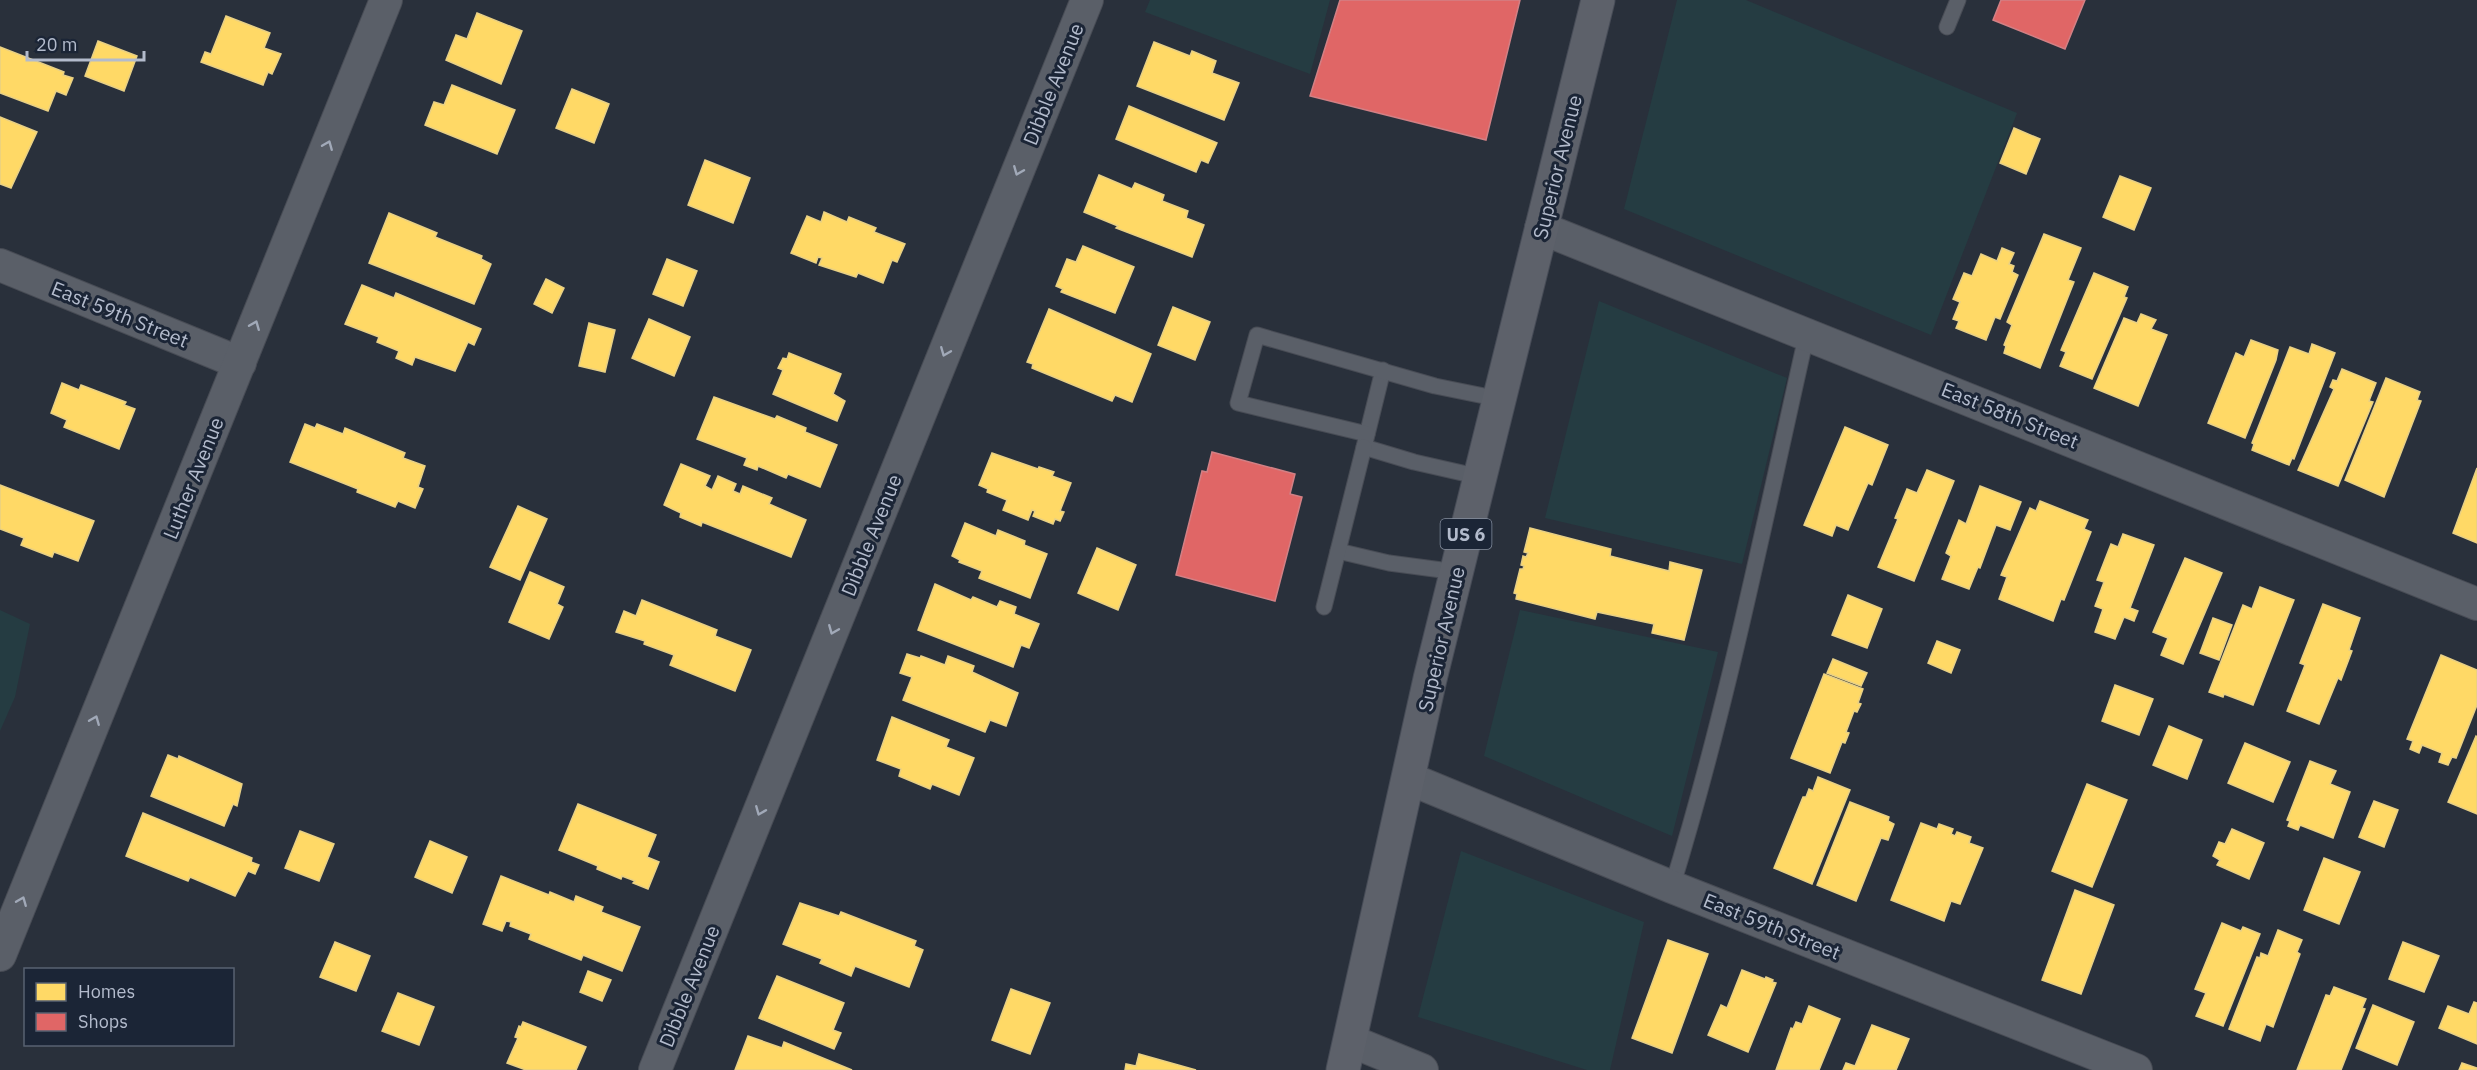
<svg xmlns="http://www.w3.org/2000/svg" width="2477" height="1070" font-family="'IBM Plex Sans',sans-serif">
  <rect width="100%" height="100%" fill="#29303b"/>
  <!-- green -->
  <g fill="#253c42">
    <path d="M1150 0H1330L1310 74 1145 12Z"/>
    <path d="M1677 0H1746L2017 113 1931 335 1624 209Z"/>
    <path d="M1599 301 1787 378 1742 564 1545 518Z"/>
    <path d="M0 610 30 624 15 697 0 731Z"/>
    <path d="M1520 610 1718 652 1672 836 1484 756Z"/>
    <path d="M1461 851 1644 922 1610 1070H1587L1418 1017Z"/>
  </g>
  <!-- homes -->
  <g fill="#ffd966" stroke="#e8d085" stroke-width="1.5">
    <path d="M477 13 522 31 501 84 446 60 456 35 467 39Z"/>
    <path d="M226 16 270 33 264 48 281 54 272 74 268 72 263 85 201 62 205 52 211 54Z"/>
    <path d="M98 41 137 56 124 91 85 76Z"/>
    <path d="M1154 42 1190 56 1192 51 1216 61 1212 73 1239 83 1224 120 1137 86Z"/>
    <path d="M0 47 64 72 63 75 73 78 66 95 56 91 48 111 0 93Z"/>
    <path d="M452 85 515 110 497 154 425 125 434 102 444 105Z"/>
    <path d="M572 89 609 104 594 143 556 128Z"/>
    <path d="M1129 106 1217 143 1208 163 1201 160 1196 172 1116 139Z"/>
    <path d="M0 117 37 132 11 188 0 184Z"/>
    <path d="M2014 128 2040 139 2026 174 2000 163Z"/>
    <path d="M705 160 750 178 733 223 688 205Z"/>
    <path d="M1099 175 1132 189 1135 183 1164 195 1162 201 1188 211 1186 218 1204 225 1192 257 1116 228 1118 226 1084 212Z"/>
    <path d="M2120 176 2151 188 2134 230 2103 217Z"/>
    <path d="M824 212 847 222 849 217 876 228 874 232 905 244 897 262 892 260 883 283 858 273 856 277 819 265 822 258 818 257 816 263 791 253 807 216 821 222Z"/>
    <path d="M389 213 437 233 435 237 482 256 481 259 491 264 474 304 369 263Z"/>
    <path d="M2044 234 2081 248 2068 280 2074 282 2040 368 2004 353 2006 346 2004 345 2012 325 2007 322Z"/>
    <path d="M1083 246 1134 267 1115 313 1061 292 1063 289 1056 286 1067 259 1076 262Z"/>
    <path d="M2002 248 2014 253 2009 264 2014 266 2012 272 2018 275 2000 319 1995 317 1986 340 1956 328 1959 321 1953 319 1960 302 1953 299 1964 273 1972 276 1981 254 1997 261Z"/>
    <path d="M667 259 697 271 683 306 653 294Z"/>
    <path d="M2094 273 2128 287 2124 297 2127 298 2092 379 2060 366 2066 352 2061 350Z"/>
    <path d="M546 279 564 288 552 313 534 304Z"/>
    <path d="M362 285 394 298 396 293 481 329 474 345 468 342 455 371 415 357 412 365 396 358 399 351 377 342 379 337 345 324Z"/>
    <path d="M1173 307 1210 322 1195 360 1158 345Z"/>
    <path d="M1049 309 1151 354 1132 402 1115 395 1112 401 1032 368 1033 364 1027 362Z"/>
    <path d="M2141 314 2156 320 2151 329 2167 335 2138 406 2094 388 2124 318 2137 323Z"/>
    <path d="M649 319 690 337 674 376 632 358Z"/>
    <path d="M589 323 615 330 605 372 579 366Z"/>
    <path d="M2251 340 2278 350 2276 360 2245 438 2208 423 2236 353 2244 357Z"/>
    <path d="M2312 344 2335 353 2294 459 2292 458 2289 465 2252 450 2254 444 2252 443 2290 347 2309 354Z"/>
    <path d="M789 353 841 374 833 394 845 401 837 421 773 394 783 370 778 368 783 358 787 359Z"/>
    <path d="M2342 369 2376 383 2369 401 2373 402 2338 486 2298 470 2334 389 2330 387 2333 380 2337 381Z"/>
    <path d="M2386 378 2420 392 2417 400 2421 401 2384 497 2345 480Z"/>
    <path d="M62 383 79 390 81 385 126 402 124 405 135 409 119 449 64 427 67 420 51 413Z"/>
    <path d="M714 397 775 419 777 416 806 428 805 432 837 445 820 487 788 474 786 478 758 466 757 470 744 465 747 458 697 439Z"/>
    <path d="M305 424 315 428 317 424 343 434 345 428 405 453 403 458 425 466 418 487 423 489 415 508 398 501 395 507 357 492 358 489 290 462Z"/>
    <path d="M1845 427 1888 445 1872 485 1868 483 1848 530 1836 525 1832 536 1804 525Z"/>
    <path d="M992 453 1038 469 1039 467 1054 472 1052 476 1071 483 1060 511 1064 512 1060 521 1055 519 1053 524 1033 516 1035 511 1032 510 1028 520 1003 510 1007 500 987 492 988 489 979 485Z"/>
    <path d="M681 464 710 476 705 486 712 490 718 476 736 484 733 491 740 494 743 486 772 498 769 504 806 520 791 557 702 522 701 526 680 517 681 513 664 505Z"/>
    <path d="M2477 468V543L2453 533Z"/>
    <path d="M1927 470 1954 481 1914 581 1878 567 1898 519 1895 518 1907 489 1917 493Z"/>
    <path d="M0 485 94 521 78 561 54 552 52 557 21 545 24 538 0 529Z"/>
    <path d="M1980 486 2021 502 2010 530 1996 525 1980 568 1978 567 1969 589 1942 579 1951 556 1946 553 1959 520 1966 524Z"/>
    <path d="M2040 501 2088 520 2084 529 2091 532 2064 600 2061 599 2053 621 1999 599 2007 577 2001 575 2030 508 2036 511Z"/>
    <path d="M518 506 547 519 520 580 490 567Z"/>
    <path d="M965 523 996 536 998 530 1025 541 1024 545 1047 554 1030 598 979 578 982 571 959 562 960 560 952 556Z"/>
    <path d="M1530 528 1611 549 1610 556 1669 571 1670 562 1702 570 1684 640 1652 633 1654 624 1597 612 1595 619 1516 599 1517 594 1514 593 1520 569H1523L1524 566 1521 565 1523 556 1526 557 1528 553 1524 552Z"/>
    <path d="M2123 534 2154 545 2130 608 2138 611 2134 621 2124 617 2115 639 2095 632 2103 609 2095 606 2104 582 2097 580 2111 544 2118 547Z"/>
    <path d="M1097 548 1136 565 1118 610 1078 593Z"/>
    <path d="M2185 558 2222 573 2183 664 2161 655 2168 638 2153 632Z"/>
    <path d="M530 572 564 587 557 604 563 607 549 639 509 622Z"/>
    <path d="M935 584 971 600 973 597 997 607 1000 601 1016 607 1014 614 1039 624 1029 648 1021 645 1013 667 918 630Z"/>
    <path d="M2260 587 2294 600 2253 705 2224 694 2223 697 2209 692 2243 605 2252 609Z"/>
    <path d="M1848 595 1882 609 1867 648 1832 635Z"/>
    <path d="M642 600 717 630 715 636 751 650 735 691 670 665 674 655 644 644 645 641 616 632 624 611 636 616Z"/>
    <path d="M2323 604 2360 618 2349 650 2352 651 2341 680 2338 678 2319 724 2287 711 2305 665 2300 663Z"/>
    <path d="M2213 618 2232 625 2219 660 2200 653Z"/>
    <path d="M1937 641 1960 650 1951 673 1928 663Z"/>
    <path d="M907 654 920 658 921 656 945 665 948 656 974 666 972 672 1018 693 1006 726 990 720 985 732 903 700 912 677 900 673Z"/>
    <path d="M2441 655 2477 670V705L2456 758 2452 757 2448 765 2439 762 2442 753 2422 745 2419 753 2410 749 2413 741 2407 739Z"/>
    <path d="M1833 659 1867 673 1861 686 1827 673Z"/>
    <path d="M1824 674 1863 689 1858 703 1861 704 1857 712 1854 711 1846 732 1849 733 1845 743 1842 742 1830 773 1791 758Z"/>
    <path d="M2115 685 2153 699 2139 735 2102 721Z"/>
    <path d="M892 717 949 740 946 747 974 758 959 795 932 784 930 789 899 776 901 769 877 760Z"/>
    <path d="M2169 726 2202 740 2187 779 2153 765Z"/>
    <path d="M2476 736 2477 737V814L2448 802Z"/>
    <path d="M2245 743 2290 762 2273 802 2228 783Z"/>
    <path d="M168 755 178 759 179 756 242 784 237 806 233 804 224 826 151 796Z"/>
    <path d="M2310 761 2336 771 2330 784 2350 792 2333 838 2300 825 2298 830 2288 826 2290 821 2287 820Z"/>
    <path d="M1818 777 1850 790 1812 884 1774 868 1803 797H1806L1809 789 1813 791Z"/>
    <path d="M2087 784 2127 800 2092 887 2052 871Z"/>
    <path d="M2374 801 2398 810 2384 847 2359 837Z"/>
    <path d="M1850 802 1889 817 1888 821 1894 824 1888 840 1881 838 1856 901 1817 885Z"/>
    <path d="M578 804 656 835 647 857 659 862 648 889 633 883 635 881 622 876 621 879 597 869 598 866 559 850Z"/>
    <path d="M143 813 252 858 251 862 259 865 255 874 248 871 235 896 190 877 188 881 126 856Z"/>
    <path d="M1921 823 1937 829 1939 824 1953 829 1951 834 1955 836 1957 832 1971 837 1969 843 1983 848 1960 904 1951 901 1944 921 1891 900Z"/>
    <path d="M2232 829 2264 843 2249 879 2217 865 2220 860 2213 856 2219 842 2225 844Z"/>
    <path d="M300 831 334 844 319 881 285 868Z"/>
    <path d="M430 841 467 857 452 893 415 877Z"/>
    <path d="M2324 858 2360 872 2339 924 2304 910Z"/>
    <path d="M501 876 549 895 550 892 574 902 576 896 603 907 601 912 640 927 622 971 583 955 581 960 529 939 531 934 510 926 511 922 506 921 502 931 483 924Z"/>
    <path d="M2075 890 2114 905 2081 994 2042 980Z"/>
    <path d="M800 903 839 916 841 912 916 941 914 946 923 950 909 987 855 966 851 976 820 963 822 959 783 944Z"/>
    <path d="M2222 923 2241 931 2243 927 2260 934 2223 1026 2196 1016 2206 993 2195 989Z"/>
    <path d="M2278 930 2302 940 2297 952 2300 954 2273 1027 2266 1024 2260 1041 2229 1029 2257 957 2260 958 2261 953 2268 956Z"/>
    <path d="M1668 940 1708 954 1672 1053 1632 1038Z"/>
    <path d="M335 942 370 956 356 991 320 977Z"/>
    <path d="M2403 942 2439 956 2424 992 2389 979Z"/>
    <path d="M1742 970 1765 979 1766 977 1773 980 1772 982 1776 983 1748 1052 1708 1035 1721 1005 1727 1008Z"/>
    <path d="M588 971 611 980 602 1001 580 992Z"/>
    <path d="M777 976 844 1003 833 1030 841 1033 834 1049 759 1018Z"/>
    <path d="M2334 987 2366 999 2362 1008 2365 1009 2341 1070H2297L2326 995 2330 996Z"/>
    <path d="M1011 989 1050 1003 1030 1054 992 1040Z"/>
    <path d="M398 993 434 1007 419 1045 382 1031Z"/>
    <path d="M2474 1002 2477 1003V1044L2439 1028 2448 1006 2469 1014Z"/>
    <path d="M2373 1005 2414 1022 2397 1065 2356 1048Z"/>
    <path d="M1809 1006 1840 1019 1819 1070H1776L1791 1028 1793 1029 1796 1022 1802 1024Z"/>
    <path d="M523 1022 586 1047 576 1070H526L507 1063 518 1038 515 1037 519 1026 521 1027Z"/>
    <path d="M1872 1025 1909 1039 1896 1070H1843L1846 1063 1855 1066Z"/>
    <path d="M748 1036 782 1048 784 1042 852 1070H735Z"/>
    <path d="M1139 1054 1196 1070H1125L1126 1064 1136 1066Z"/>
    <path d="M2462 1063 2477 1068V1070H2459Z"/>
  </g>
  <!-- shops -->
  <g fill="#e06666" stroke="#d28085" stroke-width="1.5">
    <path d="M1340 0H1520L1486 140 1310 96Z"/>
    <path d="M2001 0H2085L2065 49 1993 20Z"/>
    <path d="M1212 452 1295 474 1290 494 1302 497 1275 601 1176 575 1202 471 1207 472Z"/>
  </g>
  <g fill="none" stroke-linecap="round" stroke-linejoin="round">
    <!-- lane casing -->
    <g stroke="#484c55" stroke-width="17">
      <g id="lane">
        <path d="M1947 27 1958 0"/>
        <path d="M1383 370 1364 447 1414 462 1480 477"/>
        <path d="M1367 434 1238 403 1257 335 1435 386 1499 399"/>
        <path d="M1338 551 1389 563 1457 572"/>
        <path d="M1324 607 1364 447"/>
        <path d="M1672 887C1728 705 1765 518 1807 333"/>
      </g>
    </g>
    <!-- street casing -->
    <g stroke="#484c55" stroke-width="34">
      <g id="street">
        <path d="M1541 228 2477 604"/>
        <path d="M0 265 240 363"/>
        <path d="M1410 779 1672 887 2136 1070"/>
        <path d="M0 955 386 0"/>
        <path d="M1351 1041 1422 1070"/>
        <path d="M655 1070 1087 0"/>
      </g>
    </g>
    <!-- primary casing -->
    <g stroke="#474c57" stroke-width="35">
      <path id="primary" d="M1343 1070 1430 679 1598 0"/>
    </g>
    <!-- lane -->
    <use href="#lane" stroke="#5a5f68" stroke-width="15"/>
    <!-- street -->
    <use href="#street" stroke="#5a5f68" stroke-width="32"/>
    <!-- primary -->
    <use href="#primary" stroke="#5d616a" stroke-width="33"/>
  </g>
  <!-- one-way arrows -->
  <defs><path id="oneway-chevron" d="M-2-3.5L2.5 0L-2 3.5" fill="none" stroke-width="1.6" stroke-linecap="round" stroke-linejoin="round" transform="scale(1.5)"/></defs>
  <g stroke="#a1a9b8">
    <use href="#oneway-chevron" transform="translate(328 145) rotate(-68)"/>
    <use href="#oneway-chevron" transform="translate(1018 171) rotate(112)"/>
    <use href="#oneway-chevron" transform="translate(255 325) rotate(-68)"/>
    <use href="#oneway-chevron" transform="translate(945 352) rotate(112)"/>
    <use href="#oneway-chevron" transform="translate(833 630) rotate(112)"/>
    <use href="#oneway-chevron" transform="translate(95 720) rotate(-68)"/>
    <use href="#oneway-chevron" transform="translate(760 811) rotate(112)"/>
    <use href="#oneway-chevron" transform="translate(22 901) rotate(-68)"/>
  </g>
  <g text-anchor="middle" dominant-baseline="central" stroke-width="6" stroke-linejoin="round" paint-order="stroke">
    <!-- shield labels -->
    <rect fill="#1b2536" stroke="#858e9f" stroke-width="1.5" x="1440.5" y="519" width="51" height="30" rx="4.5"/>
    <g font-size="18" font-weight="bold" fill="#b3bbcc">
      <text x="1466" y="534">US 6</text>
    </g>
    <!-- street labels -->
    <g font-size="20" fill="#b3bbcc" stroke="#1b2536">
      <text transform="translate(1053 84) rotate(-68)">Dibble Avenue</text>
      <text transform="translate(1557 167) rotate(-76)">Superior Avenue</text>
      <text transform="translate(120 314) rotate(22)">East 59th Street</text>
      <text transform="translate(2010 415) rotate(22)">East 58th Street</text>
      <text transform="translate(193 478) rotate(-68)">Luther Avenue</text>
      <text transform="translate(871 535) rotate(-68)">Dibble Avenue</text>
      <text transform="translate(1441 639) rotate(-77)">Superior Avenue</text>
      <text transform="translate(1772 926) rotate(22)">East 59th Street</text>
      <text transform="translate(689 986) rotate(-68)">Dibble Avenue</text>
    </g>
  </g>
  <!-- legend -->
  <rect x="24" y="968" width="210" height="78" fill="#1b2536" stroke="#586172" stroke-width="1.5"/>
  <rect x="36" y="983" width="30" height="18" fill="#ffd966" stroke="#586172" stroke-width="1.5"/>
  <text x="78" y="998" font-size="18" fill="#b3bbcc">Homes</text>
  <rect x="36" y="1013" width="30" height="18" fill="#e06666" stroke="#586172" stroke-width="1.5"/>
  <text x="78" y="1028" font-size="18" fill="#b3bbcc">Shops</text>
  <!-- scale -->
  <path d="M27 51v9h117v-9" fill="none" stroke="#b3bbcc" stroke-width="3"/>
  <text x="36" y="51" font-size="18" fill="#b3bbcc" stroke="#1b2536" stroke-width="4.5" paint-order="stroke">20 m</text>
</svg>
